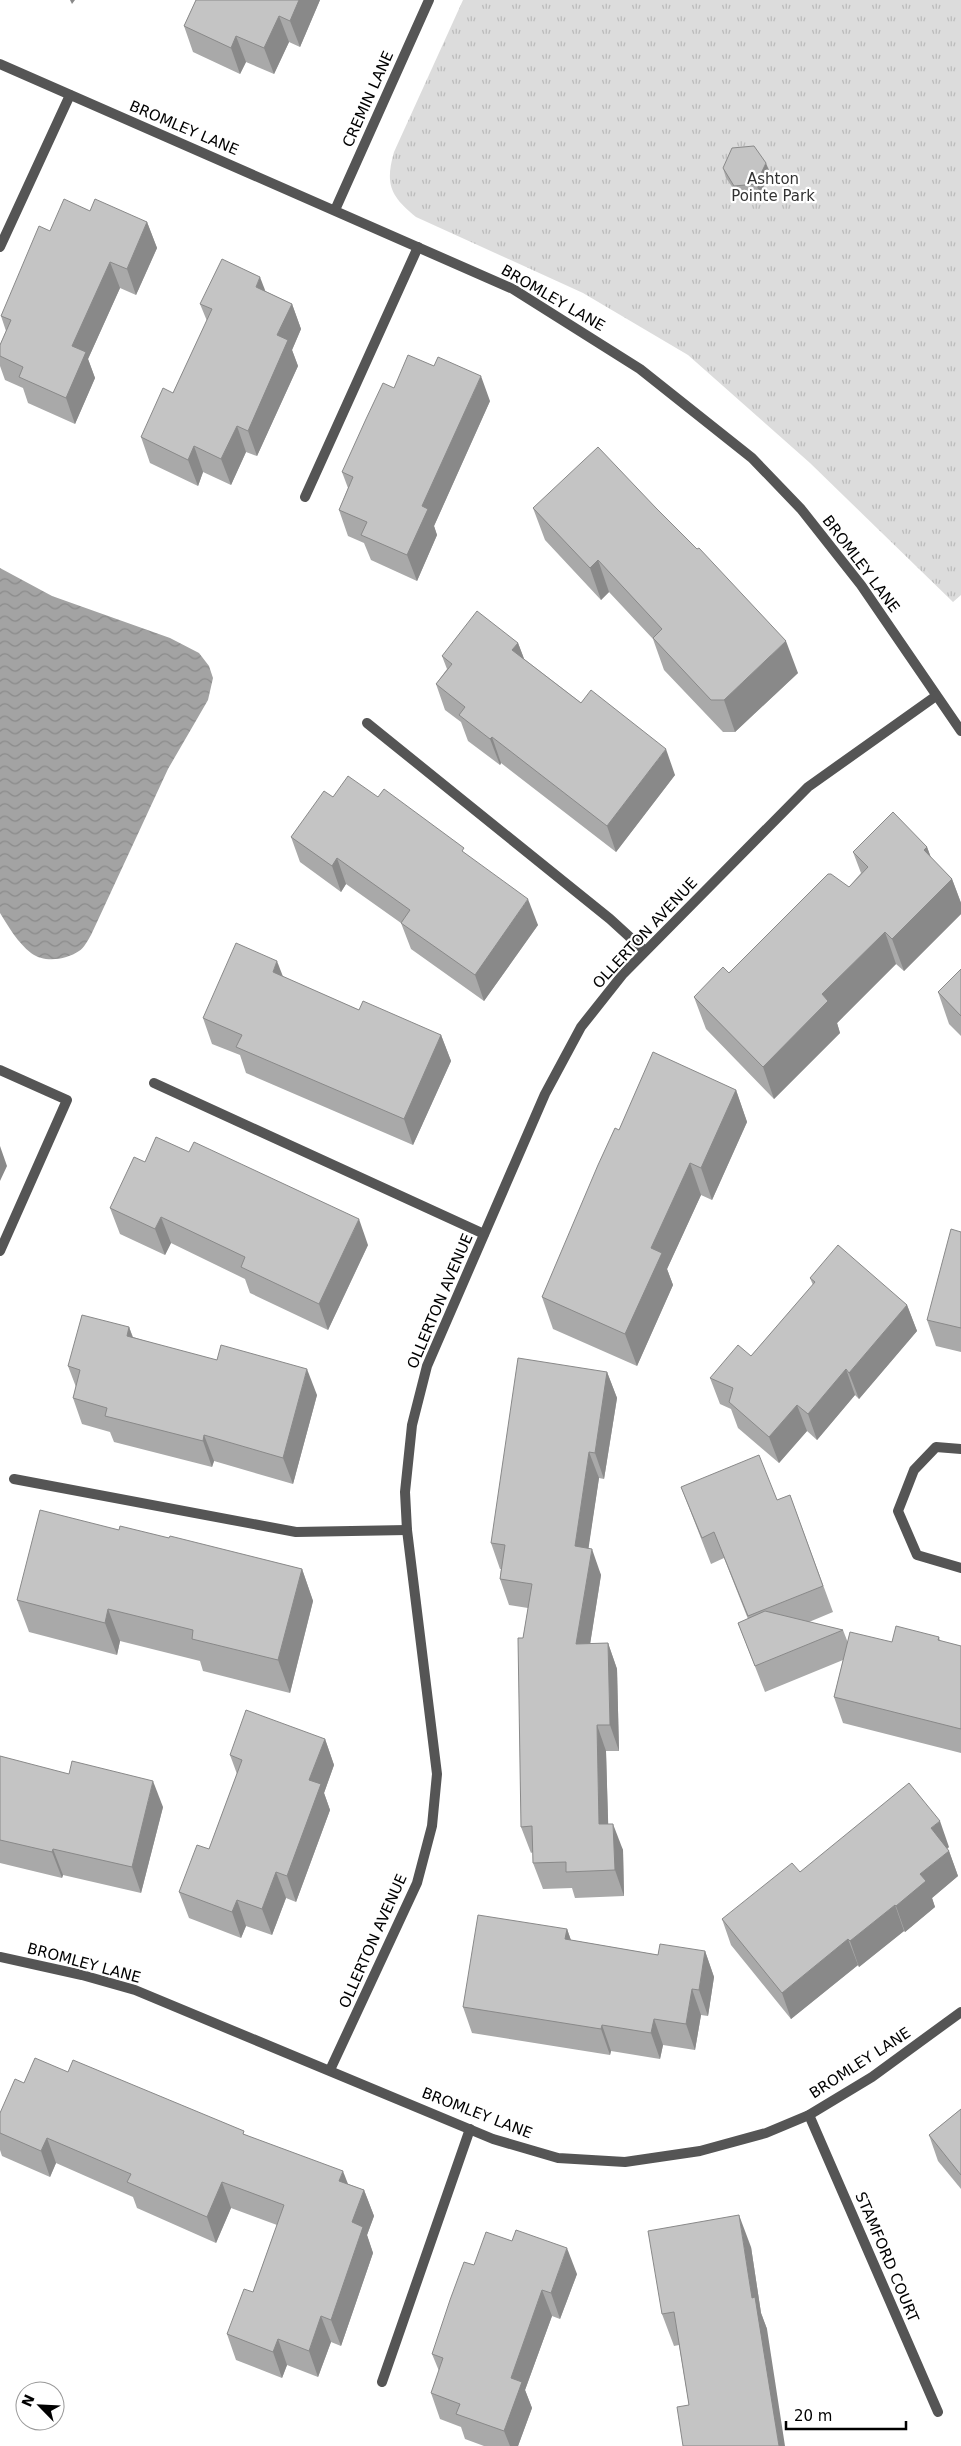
<svg xmlns="http://www.w3.org/2000/svg" width="961" height="2446" font-family="'DejaVu Sans',sans-serif">
  <defs>
    <pattern id="grass-tufts" width="24" height="20" patternUnits="userSpaceOnUse" patternTransform="scale(1.25)"><rect width="24" height="20" fill="#dcdcdc"/><path d="M3 7l-1-3M5 7V3M7 7l1-3M15 17l-1-3M17 17v-4M19 17l1-3" fill="none" stroke="#bbb"/></pattern>
    <pattern id="water-waves" width="16" height="10" patternUnits="userSpaceOnUse" patternTransform="scale(1.25)"><rect width="16" height="10" fill="#a3a3a3"/><path d="M0 5q4-4 8 0t8 0" fill="none" stroke="#8b8b8b"/></pattern>
  </defs>
  <rect width="100%" height="100%" fill="#fff"/>
  <!-- grass -->
  <path fill="url(#grass-tufts)" d="M463 0H961V595L953 602 810 463 688 355 583 293 416 217C390 196 385 184 394 152Z"/>
  <!-- water -->
  <path fill="url(#water-waves)" d="M0 568 52 596 170 638 199 653 209 666 213 678 208 700 168 769 91 935C88 940 84 948 79 951 66 960 44 963 31 953 18 943 8 926 0 913Z"/>
  <g fill="none" stroke-linecap="round" stroke-linejoin="round">
    <!-- lane -->
    <g stroke="#555" stroke-width="10">
      <path d="M0 247 70 95"/>
      <path d="M305 497 418 247"/>
      <path d="M367 723 610 919 645 951"/>
      <path d="M0 1070 67 1100 0 1251"/>
      <path d="M154 1083 484 1234"/>
      <path d="M14 1479 296 1532 407 1530"/>
      <path d="M382 2382 470 2129"/>
    </g>
    <!-- street -->
    <g stroke="#555" stroke-width="10">
      <path d="M0 64 513 289 640 369 752 458 801 509 861 585 961 731"/>
      <path d="M335 210 429 0"/>
      <path d="M961 1449 936 1447 914 1470 898 1511 917 1555 961 1568"/>
      <path d="M0 1957 82 1975 135 1990 493 2139 558 2158 625 2162 700 2151 766 2133 809 2115 872 2077 961 2012"/>
      <path d="M330 2070 417 1883 432 1826 437 1774 407 1530 405 1492 412 1425 427 1366 545 1094 581 1027 623 974 808 787 936 696"/>
      <path d="M809 2115 938 2412"/>
    </g>
  </g>
  <!-- wall -->
  <g fill="#a9a9a9">
    <path d="M196 0H320L300 47 289 42 274 74 246 62 240 74 193 52 184 26Z"/>
    <path d="M723 168 770 173 760 194 738 195 726 178Z"/>
    <path d="M90 211 147 222 157 248 136 295 120 288 88 359 95 378 75 424 28 403 23 388 5 380 0 366V345L6 331 1 316 50 231Z"/>
    <path d="M265 291 292 304 301 329 292 350 298 366 257 456 246 452 231 485 203 472 198 486 150 463 141 437 173 393 207 321 200 304Z"/>
    <path d="M394 388 490 401 434 526 437 535 417 581 371 560 364 543 348 536 339 510 348 488 342 472Z"/>
    <path d="M533 508 798 673 735 732H723L664 670 653 639 609 592 601 600 545 540Z"/>
    <path d="M518 643 524 659 675 775 616 852 501 763 500 765 468 741 461 722 445 710 436 684 447 669 442 656Z"/>
    <path d="M333 797H378L466 854 538 925 484 1001 411 949 401 923 346 884 341 892 300 862 291 837Z"/>
    <path d="M927 847 931 858 952 879 961 903V914L904 971 896 964 837 1023 840 1033 774 1099 706 1029 694 997 849 887 861 873 853 852Z"/>
    <path d="M961 969V1036L949 1024 938 992Z"/>
    <path d="M283 977 359 1010 441 1035 451 1061 413 1145 246 1073 240 1055 212 1044 203 1018Z"/>
    <path d="M736 1090 747 1122 712 1200 701 1195 667 1269 673 1285 637 1366 553 1329 542 1297 619 1130Z"/>
    <path d="M145 1162 368 1245 328 1330 250 1293 245 1279 171 1243 165 1255 120 1234 110 1208Z"/>
    <path d="M961 1232V1352L936 1346 927 1320Z"/>
    <path d="M810 1278 907 1305 917 1331 859 1399 855 1395 817 1440 807 1431 779 1463 738 1428 731 1409 720 1404 710 1378 751 1356 813 1285Z"/>
    <path d="M129 1327 133 1337 317 1395 293 1484 214 1461 212 1467 114 1442 110 1432 82 1424 73 1398 76 1387 68 1366Z"/>
    <path d="M607 1372 617 1398 604 1479 599 1478 588 1549 601 1575 590 1644 608 1643 617 1669 619 1751H606L608 1824 623 1850 624 1896 575 1898 572 1888 543 1889 533 1863V1852L531 1853 521 1827 523 1638 528 1608 509 1605 500 1579 501 1569H500L491 1543Z"/>
    <path d="M681 1487 777 1500 790 1495 833 1612 809 1622 843 1630 848 1643 892 1642 939 1637 940 1641 961 1646V1753L843 1723 834 1697 843 1660 765 1692 738 1623 748 1619 724 1558 711 1564Z"/>
    <path d="M119 1530 169 1538 302 1569 313 1601 290 1693 203 1671 200 1661 120 1641 117 1655 29 1632 17 1600Z"/>
    <path d="M325 1739 334 1765 324 1793 330 1810 296 1902 286 1898 272 1935 246 1926 241 1938 189 1918 179 1892 209 1849 237 1774 230 1755Z"/>
    <path d="M0 1756 163 1807 141 1893 63 1875 62 1878 0 1863Z"/>
    <path d="M949 1847 947 1849 949 1851 958 1876 932 1898 935 1907 905 1932 904 1931 859 1967 858 1965 791 2019 731 1945 722 1919 800 1872Z"/>
    <path d="M567 1929 571 1940 658 1955 705 1951 714 1977 708 2016 701 2015 695 2050 663 2045 660 2059 611 2051 610 2055 472 2033 463 2007Z"/>
    <path d="M68 2072 246 2135 348 2184 364 2190 374 2216 367 2235 373 2253 341 2346 331 2342 318 2377 287 2365 282 2378 236 2360 227 2334 253 2292 277 2225 231 2208 216 2243 137 2208 133 2197 56 2163 50 2177 2 2156 0 2150V2113L24 2083Z"/>
    <path d="M961 2109V2189L938 2161 929 2135Z"/>
    <path d="M751 2247 761 2313 767 2329 689 2405 679 2345 674 2346 662 2314Z"/>
    <path d="M474 2265 577 2274 560 2319 552 2316 525 2390 532 2408 518 2446H484L465 2439 461 2427 440 2419 431 2393 439 2371 432 2354Z"/>
  </g>
  <!-- shaded-wall -->
  <g fill="#898989">
    <path d="M70 0H75L72 4Z"/>
    <path d="M299 0H320L300 47 290 21Z"/>
    <path d="M279 16 289 42 274 74 264 48Z"/>
    <path d="M236 36 246 62 240 74 231 48Z"/>
    <path d="M766 163 770 173 760 194 756 184Z"/>
    <path d="M147 222 157 248 136 295 127 269Z"/>
    <path d="M110 262 120 288 88 359 95 378 75 424 66 398 72 346Z"/>
    <path d="M260 277 270 303 256 287Z"/>
    <path d="M292 304 301 329 292 350 298 366 257 456 248 431 277 335Z"/>
    <path d="M481 376 490 401 434 526 437 535 417 581 407 555 422 506Z"/>
    <path d="M237 426 246 452 231 485 221 459Z"/>
    <path d="M194 446 203 472 198 486 188 460Z"/>
    <path d="M598 560 609 592 601 600 590 568Z"/>
    <path d="M786 641 798 673 735 732 724 700Z"/>
    <path d="M518 643 528 669 512 650Z"/>
    <path d="M492 737 501 763 500 765 490 739Z"/>
    <path d="M666 749 675 775 616 852 607 826Z"/>
    <path d="M927 847 939 879 924 850Z"/>
    <path d="M337 858 346 884 341 892 332 866Z"/>
    <path d="M952 879 961 903V914L904 971 892 939Z"/>
    <path d="M528 899 538 925 484 1001 475 975Z"/>
    <path d="M885 932 896 964 837 1023 840 1033 774 1099 763 1067 822 994Z"/>
    <path d="M277 961 287 987 273 972Z"/>
    <path d="M441 1035 451 1061 413 1145 404 1119Z"/>
    <path d="M736 1090 747 1122 712 1200 701 1168Z"/>
    <path d="M0 1146 7 1166 0 1181Z"/>
    <path d="M690 1163 701 1195 667 1269 673 1285 637 1366 625 1334 651 1248Z"/>
    <path d="M161 1217 171 1243 165 1255 155 1229Z"/>
    <path d="M359 1219 368 1245 328 1330 319 1304Z"/>
    <path d="M907 1305 917 1331 859 1399 849 1373Z"/>
    <path d="M129 1327 138 1353 127 1336Z"/>
    <path d="M307 1369 317 1395 293 1484 283 1458Z"/>
    <path d="M846 1369 855 1395 817 1440 808 1414Z"/>
    <path d="M607 1372 617 1398 604 1479 595 1453Z"/>
    <path d="M797 1405 807 1431 779 1463 769 1437Z"/>
    <path d="M204 1435 214 1461 212 1467 203 1441Z"/>
    <path d="M589 1452 599 1478 585 1572 575 1546Z"/>
    <path d="M592 1549 601 1575 586 1670 576 1644Z"/>
    <path d="M302 1569 313 1601 290 1693 278 1660Z"/>
    <path d="M108 1609 120 1641 117 1655 105 1623Z"/>
    <path d="M608 1643 617 1669 619 1751 610 1725Z"/>
    <path d="M597 1725 606 1751 609 1850 599 1824Z"/>
    <path d="M325 1739 334 1765 324 1793 330 1810 296 1902 287 1876 309 1780Z"/>
    <path d="M153 1781 163 1807 141 1893 132 1867Z"/>
    <path d="M940 1821 949 1847 940 1854 931 1828Z"/>
    <path d="M613 1824 623 1850 624 1896 615 1870Z"/>
    <path d="M53 1849 63 1875 62 1878 52 1852Z"/>
    <path d="M949 1851 958 1876 932 1898 935 1907 905 1932 896 1906 920 1874Z"/>
    <path d="M276 1872 286 1898 272 1935 262 1909Z"/>
    <path d="M237 1900 246 1926 241 1938 232 1912Z"/>
    <path d="M895 1905 904 1931 859 1967 850 1941Z"/>
    <path d="M567 1929 576 1955 565 1939Z"/>
    <path d="M848 1939 858 1965 791 2019 782 1993Z"/>
    <path d="M705 1951 714 1977 708 2016 699 1990Z"/>
    <path d="M692 1989 701 2015 695 2050 686 2024Z"/>
    <path d="M654 2019 663 2045 660 2059 651 2033Z"/>
    <path d="M602 2025 611 2051 610 2055 601 2029Z"/>
    <path d="M47 2138 56 2163 50 2177 41 2151Z"/>
    <path d="M343 2171 353 2197 339 2181Z"/>
    <path d="M222 2182 231 2208 216 2243 207 2217Z"/>
    <path d="M364 2190 374 2216 367 2235 373 2253 341 2346 331 2320 352 2222Z"/>
    <path d="M739 2215 751 2247 761 2313 767 2329 785 2446H779L752 2298Z"/>
    <path d="M567 2248 577 2274 560 2319 551 2293Z"/>
    <path d="M542 2290 552 2316 525 2390 532 2408 518 2446H510L504 2431 511 2378Z"/>
    <path d="M321 2316 331 2342 318 2377 309 2351Z"/>
    <path d="M278 2339 287 2365 282 2378 273 2352Z"/>
  </g>
  <!-- building -->
  <g fill="#c4c4c4" stroke="#898989">
    <path d="M196 0H299L290 21 279 16 264 48 236 36 231 48 184 26Z"/>
    <path d="M754 146 766 163 756 184 734 186 723 168 732 148Z"/>
    <path d="M64 199 90 211 95 199 147 222 127 269 110 262 72 346 86 352 66 398 19 377 23 367 0 356V345L11 320 1 316 39 226 50 231Z"/>
    <path d="M222 259 260 277 256 287 292 304 277 335 288 340 248 431 237 426 221 459 194 446 188 460 141 437 163 388 173 393 212 309 200 304Z"/>
    <path d="M408 355 434 366 438 357 481 376 422 506 428 509 407 555 361 535 367 522 339 510 353 477 342 472 366 419 383 383 394 388Z"/>
    <path d="M598 447 656 508 697 549 699 548 786 641 724 700H711L653 638 662 629 598 560 590 568 533 508Z"/>
    <path d="M477 611 518 643 512 650 581 703 591 690 666 749 607 826 492 737 490 739 459 715 465 707 436 684 452 664 442 656Z"/>
    <path d="M348 776 378 797 384 789 464 848 462 851 528 899 475 975 401 923 410 910 337 858 332 866 291 837 324 791 333 797Z"/>
    <path d="M893 812 927 847 924 850 952 879 892 939 885 932 822 994 828 1001 763 1067 694 997 723 967 729 973 828 874H831L849 887 868 867 853 852Z"/>
    <path d="M236 943 277 961 273 972 359 1010 363 1001 441 1035 404 1119 236 1047 242 1035 203 1018Z"/>
    <path d="M961 969V1016L938 992Z"/>
    <path d="M653 1052 736 1090 701 1168 690 1163 651 1248 662 1253 625 1334 542 1297 598 1165 615 1128 619 1130Z"/>
    <path d="M156 1137 189 1152 194 1142 359 1219 319 1304 241 1267 245 1257 161 1217 155 1229 110 1208 134 1157 145 1162Z"/>
    <path d="M951 1229 961 1232V1328L927 1320Z"/>
    <path d="M838 1245 907 1305 849 1373 846 1369 808 1414 797 1405 769 1437 729 1402 733 1388 710 1378 738 1345 751 1356 815 1282 810 1278Z"/>
    <path d="M82 1315 129 1327 127 1336 217 1360 221 1345 307 1369 283 1458 204 1435 203 1441 105 1416 107 1408 73 1398 80 1370 68 1366Z"/>
    <path d="M518 1358 607 1372 595 1453 589 1452 575 1546 592 1549 576 1644 608 1643 610 1725H597L599 1824H613L615 1870 566 1872V1862L533 1863 532 1826 521 1827 518 1638H523L532 1584 500 1579 505 1545 491 1543Z"/>
    <path d="M759 1455 777 1500 790 1495 823 1586 748 1616 714 1532 702 1538 681 1487Z"/>
    <path d="M40 1510 119 1530 120 1526 169 1538 170 1536 302 1569 278 1660 192 1639 193 1630 108 1609 105 1623 17 1600Z"/>
    <path d="M765 1611 843 1630 755 1666 738 1623Z"/>
    <path d="M896 1626 939 1637 938 1640 961 1646V1729L834 1697 850 1632 892 1642Z"/>
    <path d="M246 1710 325 1739 309 1780 321 1784 287 1876 276 1872 262 1909 237 1900 232 1912 179 1892 197 1845 209 1849 242 1760 230 1755Z"/>
    <path d="M0 1756 69 1774 72 1761 153 1781 132 1867 53 1849 52 1852 0 1840Z"/>
    <path d="M909 1783 940 1821 931 1828 949 1851 920 1874 926 1881 896 1906 895 1905 850 1941 848 1939 782 1993 722 1919 792 1863 800 1872Z"/>
    <path d="M478 1915 567 1929 565 1939 658 1955 660 1944 705 1951 699 1990 692 1989 686 2024 654 2019 651 2033 602 2025 601 2029 463 2007Z"/>
    <path d="M35 2058 68 2072 73 2060 244 2131 243 2134 343 2171 339 2181 364 2190 352 2222 363 2227 331 2320 321 2316 309 2351 278 2339 273 2352 227 2334 244 2289 253 2292 284 2205 222 2182 207 2217 127 2182 131 2174 47 2138 41 2151 0 2133V2113L15 2079 24 2083Z"/>
    <path d="M961 2109V2175L929 2135Z"/>
    <path d="M739 2215 752 2298 755 2297 779 2446H683L677 2407 689 2405 674 2312 662 2314 648 2231Z"/>
    <path d="M516 2230 567 2248 551 2293 542 2290 511 2378 522 2382 504 2431 456 2414 460 2404 431 2393 443 2358 432 2354 450 2300 464 2262 474 2265 486 2232 512 2241Z"/>
  </g>
  <g text-anchor="middle" dominant-baseline="central" stroke-width="4.5" stroke-linejoin="round" paint-order="stroke">
    <!-- street labels -->
    <g font-size="15" fill="#000" stroke="#fff">
      <text transform="translate(368 99) rotate(-66)">CREMIN LANE</text>
      <text transform="translate(184 128) rotate(23)">BROMLEY LANE</text>
      <text transform="translate(553 298) rotate(30)">BROMLEY LANE</text>
      <text transform="translate(861 564) rotate(53)">BROMLEY LANE</text>
      <text transform="translate(645 933) rotate(-47)">OLLERTON AVENUE</text>
      <text transform="translate(440 1301) rotate(-67)">OLLERTON AVENUE</text>
      <text transform="translate(373 1941) rotate(-66)">OLLERTON AVENUE</text>
      <text transform="translate(84 1963) rotate(15)">BROMLEY LANE</text>
      <text transform="translate(860 2063) rotate(-33)">BROMLEY LANE</text>
      <text transform="translate(477 2113) rotate(21)">BROMLEY LANE</text>
      <text transform="translate(887 2257) rotate(67)">STAMFORD COURT</text>
    </g>
    <!-- park labels -->
    <g font-size="15" fill="#333" stroke="#fff">
      <text x="773" y="179">Ashton<tspan x="773" dy="17">Pointe Park</tspan></text>
    </g>
  </g>
  <!-- north arrow -->
  <g transform="translate(40 2406) rotate(294)"><circle r="24" fill="#ffffff" stroke="#999999"/>
  <path d="M0-4L9 19L0 12L-9 19Z" fill="#000000"/>
  <text y="-8" font-size="14" font-weight="bold" text-anchor="middle" fill="#000000">N</text>
  </g>
  <!-- scale -->
  <path d="M786 2421v8h120v-8" fill="none" stroke="#000000" stroke-width="2.5"/>
  <text x="794" y="2421" font-size="15" fill="#000000" stroke="#ffffff" stroke-width="4" paint-order="stroke">20 m</text>
</svg>
